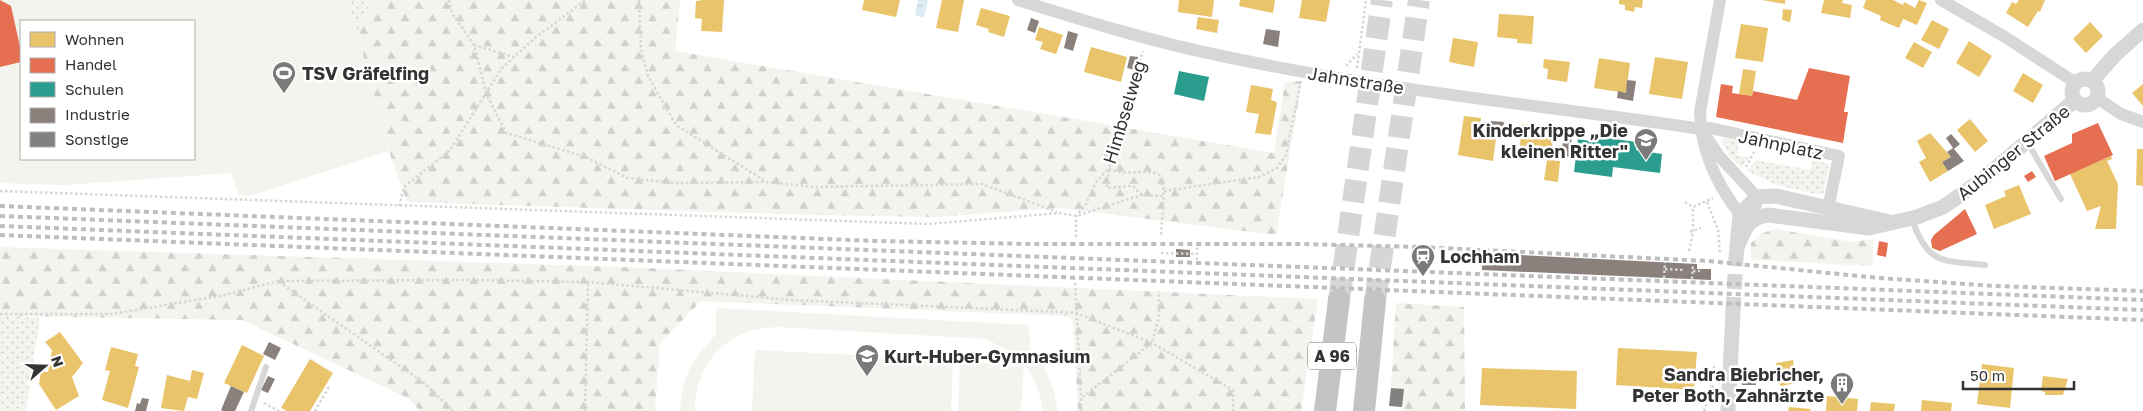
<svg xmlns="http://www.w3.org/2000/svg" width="2143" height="411" font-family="'Golos Text',sans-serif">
  <defs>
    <pattern id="grass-dots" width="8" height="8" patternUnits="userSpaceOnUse" patternTransform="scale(1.25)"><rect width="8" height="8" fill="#f1f5ed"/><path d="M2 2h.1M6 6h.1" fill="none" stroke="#cfd2cc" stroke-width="1.8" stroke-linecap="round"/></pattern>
    <pattern id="forest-firs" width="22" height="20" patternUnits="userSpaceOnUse" patternTransform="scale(1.25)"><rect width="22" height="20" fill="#f1f5ed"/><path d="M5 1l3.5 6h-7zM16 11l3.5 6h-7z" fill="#cfd2cc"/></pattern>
    <pattern id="water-ripples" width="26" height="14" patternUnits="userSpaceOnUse" patternTransform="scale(1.25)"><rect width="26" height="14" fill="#ddebf3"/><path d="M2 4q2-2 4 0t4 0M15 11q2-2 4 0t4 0" fill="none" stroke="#becad1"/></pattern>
  </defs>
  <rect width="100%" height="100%" fill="#fff"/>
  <!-- grass -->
  <g fill="url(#grass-dots)">
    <path d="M348 0H369L358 36Z"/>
    <path d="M1723 138 1736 140 1738 144 1737 155 1749 158 1741 167C1733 159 1722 151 1723 138Z"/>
    <path d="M1756 160 1810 170 1813 160 1829 164 1824 192 1821 195 1777 185 1747 171Z"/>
    <path d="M0 316 40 318 26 411H0Z"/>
  </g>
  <!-- forest -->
  <g fill="url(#forest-firs)">
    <path d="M369 0H680L675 51 1274 153 1285 82 1302 81 1276 235 1060 208 936 217 808 215 407 202 389 151 358 36Z"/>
    <path d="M1775 229 1852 242 1874 239 1872 266 1751 260V243L1761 234Z"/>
    <path d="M0 247 623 267 1318 299 1301 411H1078L1073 321 1068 316 701 301 660 343 655 411H420L408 398 242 320 0 316Z"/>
    <path d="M1396 303 1464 307 1465 411H1402L1404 389 1391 387Z"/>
  </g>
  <!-- pitch -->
  <g fill="#f1f5ed" fill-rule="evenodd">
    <path d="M0 0H348L389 151 249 196 239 195 231 173 66 185 0 183ZM21 21H194V159H21Z"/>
    <path d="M716 308 1029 325 1030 349 1045 369 1053 388 1058 411H1043C1040 394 1036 378 1024 365L1021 411H958L960 362 1023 365 1011 352 986 339 778 327C769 328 757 328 747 332 713 345 695 375 695 411H680C683 372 691 363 716 334Z"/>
    <path d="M755 350 953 360 951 411H752Z"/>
  </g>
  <!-- water -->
  <path fill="url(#water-ripples)" d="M918 0H928L924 18 915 15Z"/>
  <!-- homes -->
  <g fill="#e9c46a">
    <path d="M703 0H724L722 32 701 31 702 19 695 18 696 1Z"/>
    <path d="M864 0H900L896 17 862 10Z"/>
    <path d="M942 0H964L958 32 936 28Z"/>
    <path d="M1179 0H1214L1212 17 1178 12Z"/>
    <path d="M1240 0H1275L1273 13 1239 6Z"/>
    <path d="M1302 0H1330L1326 22 1299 18Z"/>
    <path d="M1619 0H1643L1642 8 1635 7 1634 12 1625 10V5L1619 4Z"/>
    <path d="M1762 0H1785V4Z"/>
    <path d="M1824 0H1843L1842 3 1852 5 1850 18 1821 13Z"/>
    <path d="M1866 0H1893L1903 5 1904 2 1915 8 1919 0 1927 3 1917 25 1903 19 1899 28 1880 20 1881 16 1863 8Z"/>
    <path d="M2019 0H2045L2040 12 2038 11 2028 27 2006 13 2012 2 2016 4Z"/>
    <path d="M981 8 1010 16 1004 37 988 32 989 29 976 25Z"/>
    <path d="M1783 9 1792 10 1790 22 1782 20Z"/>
    <path d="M1499 14 1534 16 1532 44 1517 43V39L1497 37Z"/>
    <path d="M1198 17 1219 20 1217 33 1196 29Z"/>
    <path d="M1932 20 1949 29 1939 49 1921 40Z"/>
    <path d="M2090 22 2103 36 2086 53 2073 39Z"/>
    <path d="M1741 24 1768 28 1763 62 1735 58Z"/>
    <path d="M1039 27 1063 35 1056 54 1040 49 1043 42 1035 40Z"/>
    <path d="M1453 38 1478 42 1474 67 1449 62Z"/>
    <path d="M1969 41 1992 56 1979 77 1956 63Z"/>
    <path d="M1914 42 1932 52 1923 68 1905 58Z"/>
    <path d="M1091 47 1127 57 1121 82 1084 72Z"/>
    <path d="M1655 57 1688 62 1682 99 1649 94Z"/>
    <path d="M1599 58 1630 63 1626 93 1594 88Z"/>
    <path d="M1544 59 1570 62 1567 82 1547 79 1548 69 1543 68Z"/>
    <path d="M1743 69 1756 71 1752 96 1739 94Z"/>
    <path d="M2023 73 2043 85 2033 103 2013 91Z"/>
    <path d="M2143 84V106L2132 93Z"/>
    <path d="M1251 85 1273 89 1271 100 1277 102 1271 135 1255 133 1259 114 1246 112Z"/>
    <path d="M1464 116 1481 118 1479 137 1496 139 1493 161 1458 155Z"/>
    <path d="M1970 119 1988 141 1975 152 1957 130Z"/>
    <path d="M1522 124 1554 127 1551 160 1560 161 1558 182 1544 180 1547 160 1519 156Z"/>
    <path d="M1930 133 1951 157 1942 162 1948 171 1930 182 1919 162 1926 158 1917 141Z"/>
    <path d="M2137 149H2143V186L2136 185Z"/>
    <path d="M2111 156 2112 159 2107 161 2118 184 2116 229H2095L2101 206 2087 211 2070 174Z"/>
    <path d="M2019 185 2031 214 1994 229 1985 205 2006 196 2004 191Z"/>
    <path d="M60 332 83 363 72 377 79 396 56 410 39 384 41 371 48 372 52 350 45 342Z"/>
    <path d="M242 345 264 356 247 393 224 383Z"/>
    <path d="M111 347 138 354 135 366 139 367 128 408 102 400 110 371 105 370Z"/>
    <path d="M1618 348 1697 352 1694 390 1616 385Z"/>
    <path d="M310 359 333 373 310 411H287L281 408Z"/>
    <path d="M1793 360 1797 383 1780 386 1776 363Z"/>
    <path d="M1982 364 2014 368 2010 408 1977 404Z"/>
    <path d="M1482 368 1577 371 1576 409 1480 405Z"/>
    <path d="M192 370 204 373 197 399 188 397 184 411 161 408 167 375 190 381Z"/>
    <path d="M2043 376 2068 379 2063 395H2045V392L2041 391Z"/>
    <path d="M1827 396 1858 399 1857 411H1826Z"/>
    <path d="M1922 400 1952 403 1951 411H1921Z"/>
    <path d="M1871 402 1895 404 1894 411H1870Z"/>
    <path d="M1789 407 1811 409 1810 411H1788Z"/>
  </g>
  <!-- shops -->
  <g fill="#e76f51">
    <path d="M0 0 11 6 21 51V62L0 67Z"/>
    <path d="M1809 68 1850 76 1844 112H1848L1843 143 1716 117 1721 84 1733 86 1732 93 1752 96 1753 91 1797 100Z"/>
    <path d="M2098 123 2113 155 2055 181 2044 156 2072 143V134Z"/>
    <path d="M2032 171 2036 177 2028 182 2024 176Z"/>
    <path d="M1965 209 1977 234 1940 251 1932 248 1931 240 1934 235Z"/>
    <path d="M1879 241 1888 243 1886 257 1877 255Z"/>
  </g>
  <!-- schools -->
  <g fill="#2a9d8f">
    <path d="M1179 71 1209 77 1204 101 1174 94Z"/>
    <path d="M1591 136 1637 142 1636 150 1662 154 1660 173 1613 167 1612 177 1574 172 1578 139 1590 141Z"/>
  </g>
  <!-- industry -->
  <g fill="#8a817c">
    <path d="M1031 18 1039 21 1035 33 1027 30Z"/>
    <path d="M1266 29 1280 31 1278 47 1263 44Z"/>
    <path d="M1068 31 1078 34 1073 51 1064 48Z"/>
    <path d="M1130 56 1138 57 1135 70 1127 68Z"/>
    <path d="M1627 80 1636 81 1633 101 1617 98 1618 91 1626 93Z"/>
    <path d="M1491 121 1504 122 1502 136 1490 135Z"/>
    <path d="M1564 133 1572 134 1570 157 1561 156Z"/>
    <path d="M1951 134 1960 144 1954 149 1964 161 1948 171 1942 162 1951 157 1947 152 1953 148 1946 138Z"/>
    <path d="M1176 249 1190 250V257H1176Z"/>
    <path d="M1482 253 1697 264V269H1711V280L1482 270Z"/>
    <path d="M269 342 281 348 275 360 263 354Z"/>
    <path d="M1741 374H1755L1756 385H1742Z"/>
    <path d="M268 376 275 379 268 393 261 390Z"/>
    <path d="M231 386 244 392 235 411H223L221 410Z"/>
    <path d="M142 398 149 399 146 411H135L137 403 140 404Z"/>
  </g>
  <!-- building -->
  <path fill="#818181" d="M1391 388 1404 389 1402 407 1389 406Z"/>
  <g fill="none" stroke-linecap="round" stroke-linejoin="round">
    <!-- tertiary-tunnel -->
    <path stroke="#d6d6d6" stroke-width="15" stroke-dasharray="15 8" stroke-linecap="butt" d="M1733 312 1736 258"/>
    <!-- motorway-tunnel -->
    <g stroke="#d6d6d6" stroke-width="22" stroke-dasharray="22 11" stroke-linecap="butt">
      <path d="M1339 300 1382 0"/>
      <path d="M1375 301 1419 0"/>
    </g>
    <!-- path -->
    <g stroke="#d6d6d6" stroke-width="2.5" stroke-dasharray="2.5 2.5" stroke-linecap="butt">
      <path d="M449 0 452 13 474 45 487 95 506 133 586 157 627 178 676 183 766 182 814 187 982 184 1057 212"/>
      <path d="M639 0 641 49 648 76 676 125 765 181"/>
      <path d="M474 45 514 57"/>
      <path d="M1346 66 1357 54"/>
      <path d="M1357 68 1366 0"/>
      <path d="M1746 167 1754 152"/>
      <path d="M1109 168C1124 178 1144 167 1160 175L1164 191 1161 235"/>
      <path d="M0 191 928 224 1059 213 1076 216 1142 195 1163 196"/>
      <path d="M1164 191 1259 177 1277 168 1286 155 1300 85"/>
      <path d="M1142 195 1133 186 1107 188 1111 152 1143 51"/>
      <path d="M1685 202 1693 207 1713 198"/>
      <path d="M1707 202 1718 230 1720 253"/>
      <path d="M399 206 404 187 450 150 502 68 536 37 586 0"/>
      <path d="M1690 232 1701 228"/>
      <path d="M1076 237V216L1085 206 1097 181 1108 169"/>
      <path d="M1689 251 1693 232V207"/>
      <path d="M1161 253 1197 254"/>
      <path d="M1197 260V247"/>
      <path d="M1665 269 1684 270"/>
      <path d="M1693 271H1700"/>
      <path d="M1664 278 1665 262"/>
      <path d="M1692 279 1693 264"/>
      <path d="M279 282 424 383 453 411"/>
      <path d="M1075 283 1081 398"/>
      <path d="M0 314H112L225 295 278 281 468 280 588 282 791 300 1061 312 1076 313 1152 343 1233 390V411"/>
      <path d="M1711 388 1714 366"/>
      <path d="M1675 394 1709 395"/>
      <path d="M264 403 279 411"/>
      <path d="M315 411 330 385"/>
      <path d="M585 411 588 282"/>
      <path d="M1081 411V398L1152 343 1159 317V291"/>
      <path d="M1704 411 1714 384"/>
    </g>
    <!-- service -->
    <g stroke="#d7d7d7" stroke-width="6">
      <path d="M2027 142 2061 199"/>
      <path d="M1912 219C1927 264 1942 261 1985 265"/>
      <path d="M251 411 266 367"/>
    </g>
    <!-- minor -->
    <g stroke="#d7d7d7" stroke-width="12">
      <path d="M1018 0C1085 21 1153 42 1222 56 1380 90 1541 105 1701 129L1710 128 1839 156 1828 208"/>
      <path d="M1941 0 2005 37 2076 83"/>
      <path d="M2097 98 2121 114 2143 122"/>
      <path d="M1701 129 1720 157 1757 197 1754 217 1740 214C1716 184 1701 151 1700 112L1720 0"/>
    </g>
    <!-- tertiary -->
    <g stroke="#d7d7d7" stroke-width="15">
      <circle cx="2085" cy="92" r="13"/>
      <path d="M2092 81 2115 55 2143 30"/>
      <path d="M1738 245C1746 227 1747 219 1768 215L1869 228 1917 217 1943 207 1982 180 2075 100"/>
      <path d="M1736 258 1740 214 1757 197 1776 196 1890 222"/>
      <path d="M1728 411 1733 312"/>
    </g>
    <!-- motorway -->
    <g stroke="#c4c4c4" stroke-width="22">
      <path d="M1325 411 1339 300"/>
      <path d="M1364 411 1375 301"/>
    </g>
    <!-- rail -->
    <g stroke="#bebebe" stroke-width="4" stroke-dasharray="5 4" stroke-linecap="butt">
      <path d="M0 206 876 241 1034 244H1301L1421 247 1708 261 1879 278 1995 286 2143 291"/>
      <path d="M0 216 2143 300"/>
      <path d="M0 226 2143 310"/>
      <path d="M0 235 2143 320"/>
    </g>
  </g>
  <!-- icons -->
  <defs>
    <g id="stadium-pin" transform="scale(1.25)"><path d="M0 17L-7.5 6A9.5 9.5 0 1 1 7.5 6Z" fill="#7a7a7a" stroke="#fff"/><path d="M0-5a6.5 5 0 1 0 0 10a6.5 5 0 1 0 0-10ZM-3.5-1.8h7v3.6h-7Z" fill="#fff"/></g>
    <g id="school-pin" transform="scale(1.25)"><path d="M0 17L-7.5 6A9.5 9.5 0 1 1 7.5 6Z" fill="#7a7a7a" stroke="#fff"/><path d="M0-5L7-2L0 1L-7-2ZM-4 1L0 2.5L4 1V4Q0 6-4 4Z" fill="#fff"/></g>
    <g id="station-pin" transform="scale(1.25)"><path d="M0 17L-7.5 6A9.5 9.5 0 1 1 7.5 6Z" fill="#7a7a7a" stroke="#fff"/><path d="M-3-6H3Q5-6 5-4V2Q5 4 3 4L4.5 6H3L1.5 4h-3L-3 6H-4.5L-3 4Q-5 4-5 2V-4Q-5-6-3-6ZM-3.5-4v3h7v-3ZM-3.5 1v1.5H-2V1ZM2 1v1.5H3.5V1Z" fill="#fff"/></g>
    <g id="building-pin" transform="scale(1.25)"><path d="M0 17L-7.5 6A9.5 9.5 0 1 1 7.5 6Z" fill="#7a7a7a" stroke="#fff"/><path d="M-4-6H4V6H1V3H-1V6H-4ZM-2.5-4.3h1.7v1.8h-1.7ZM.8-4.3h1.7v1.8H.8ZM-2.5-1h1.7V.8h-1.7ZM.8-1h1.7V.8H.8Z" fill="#fff"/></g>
  </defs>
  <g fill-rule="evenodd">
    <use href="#stadium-pin" x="284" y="73"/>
    <use href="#school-pin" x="1646" y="140"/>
    <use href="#station-pin" x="1423" y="256"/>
    <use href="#school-pin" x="867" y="356"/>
    <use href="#building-pin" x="1842" y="384"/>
  </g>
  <g text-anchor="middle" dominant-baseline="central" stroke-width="5" stroke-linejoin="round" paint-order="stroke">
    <!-- shield labels -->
    <rect fill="#fff" stroke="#707070" stroke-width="1" x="1308" y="342.5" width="48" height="27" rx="4"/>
    <g font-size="16" font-weight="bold" fill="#333">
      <text x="1332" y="356">A 96</text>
    </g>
    <!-- poi labels -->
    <g font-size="18" font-weight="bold" fill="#333" stroke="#fff" text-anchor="start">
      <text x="302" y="73">TSV Gräfelfing</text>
      <text x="1628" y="130" text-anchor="end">Kinderkrippe „Die<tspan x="1628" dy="21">kleinen Ritter"</tspan></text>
      <text x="1440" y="256">Lochham</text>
      <text x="884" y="356">Kurt-Huber-Gymnasium</text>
      <text x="1824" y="374" text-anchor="end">Sandra Biebricher,<tspan x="1824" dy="21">Peter Both, Zahnärzte</tspan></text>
    </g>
    <!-- street labels -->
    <g font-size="18" fill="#333" stroke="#fff">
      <text transform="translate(1356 80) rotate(9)">Jahnstraße</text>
      <text transform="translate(1124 112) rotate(-73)">Himbselweg</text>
      <text transform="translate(1781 144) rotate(12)">Jahnplatz</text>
      <text transform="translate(2013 152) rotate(-39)">Aubinger Straße</text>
    </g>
  </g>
  <!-- legend -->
  <rect x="20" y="20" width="175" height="140" fill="#ffffff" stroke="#adadad"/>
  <rect x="30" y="32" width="25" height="15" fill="#e9c46a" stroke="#adadad"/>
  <text x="65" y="45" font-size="15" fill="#333333">Wohnen</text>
  <rect x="30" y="58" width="25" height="15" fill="#e76f51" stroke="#adadad"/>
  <text x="65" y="70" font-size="15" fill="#333333">Handel</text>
  <rect x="30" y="82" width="25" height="15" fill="#2a9d8f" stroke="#adadad"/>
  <text x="65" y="95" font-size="15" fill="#333333">Schulen</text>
  <rect x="30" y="108" width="25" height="15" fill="#8a817c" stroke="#adadad"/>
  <text x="65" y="120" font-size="15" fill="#333333">Industrie</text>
  <rect x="30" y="132" width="25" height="15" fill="#818181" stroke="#adadad"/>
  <text x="65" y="145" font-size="15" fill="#333333">Sonstige</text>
  <!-- north arrow -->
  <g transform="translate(45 366) rotate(70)" stroke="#ffffff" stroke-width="4" paint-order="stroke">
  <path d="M0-4L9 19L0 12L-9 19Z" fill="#333333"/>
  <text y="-8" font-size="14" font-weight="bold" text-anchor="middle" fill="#333333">N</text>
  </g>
  <!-- scale -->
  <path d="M1963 381v8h111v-8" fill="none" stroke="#333333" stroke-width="2.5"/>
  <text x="1970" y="381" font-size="15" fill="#333333" stroke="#ffffff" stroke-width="4" paint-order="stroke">50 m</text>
</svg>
